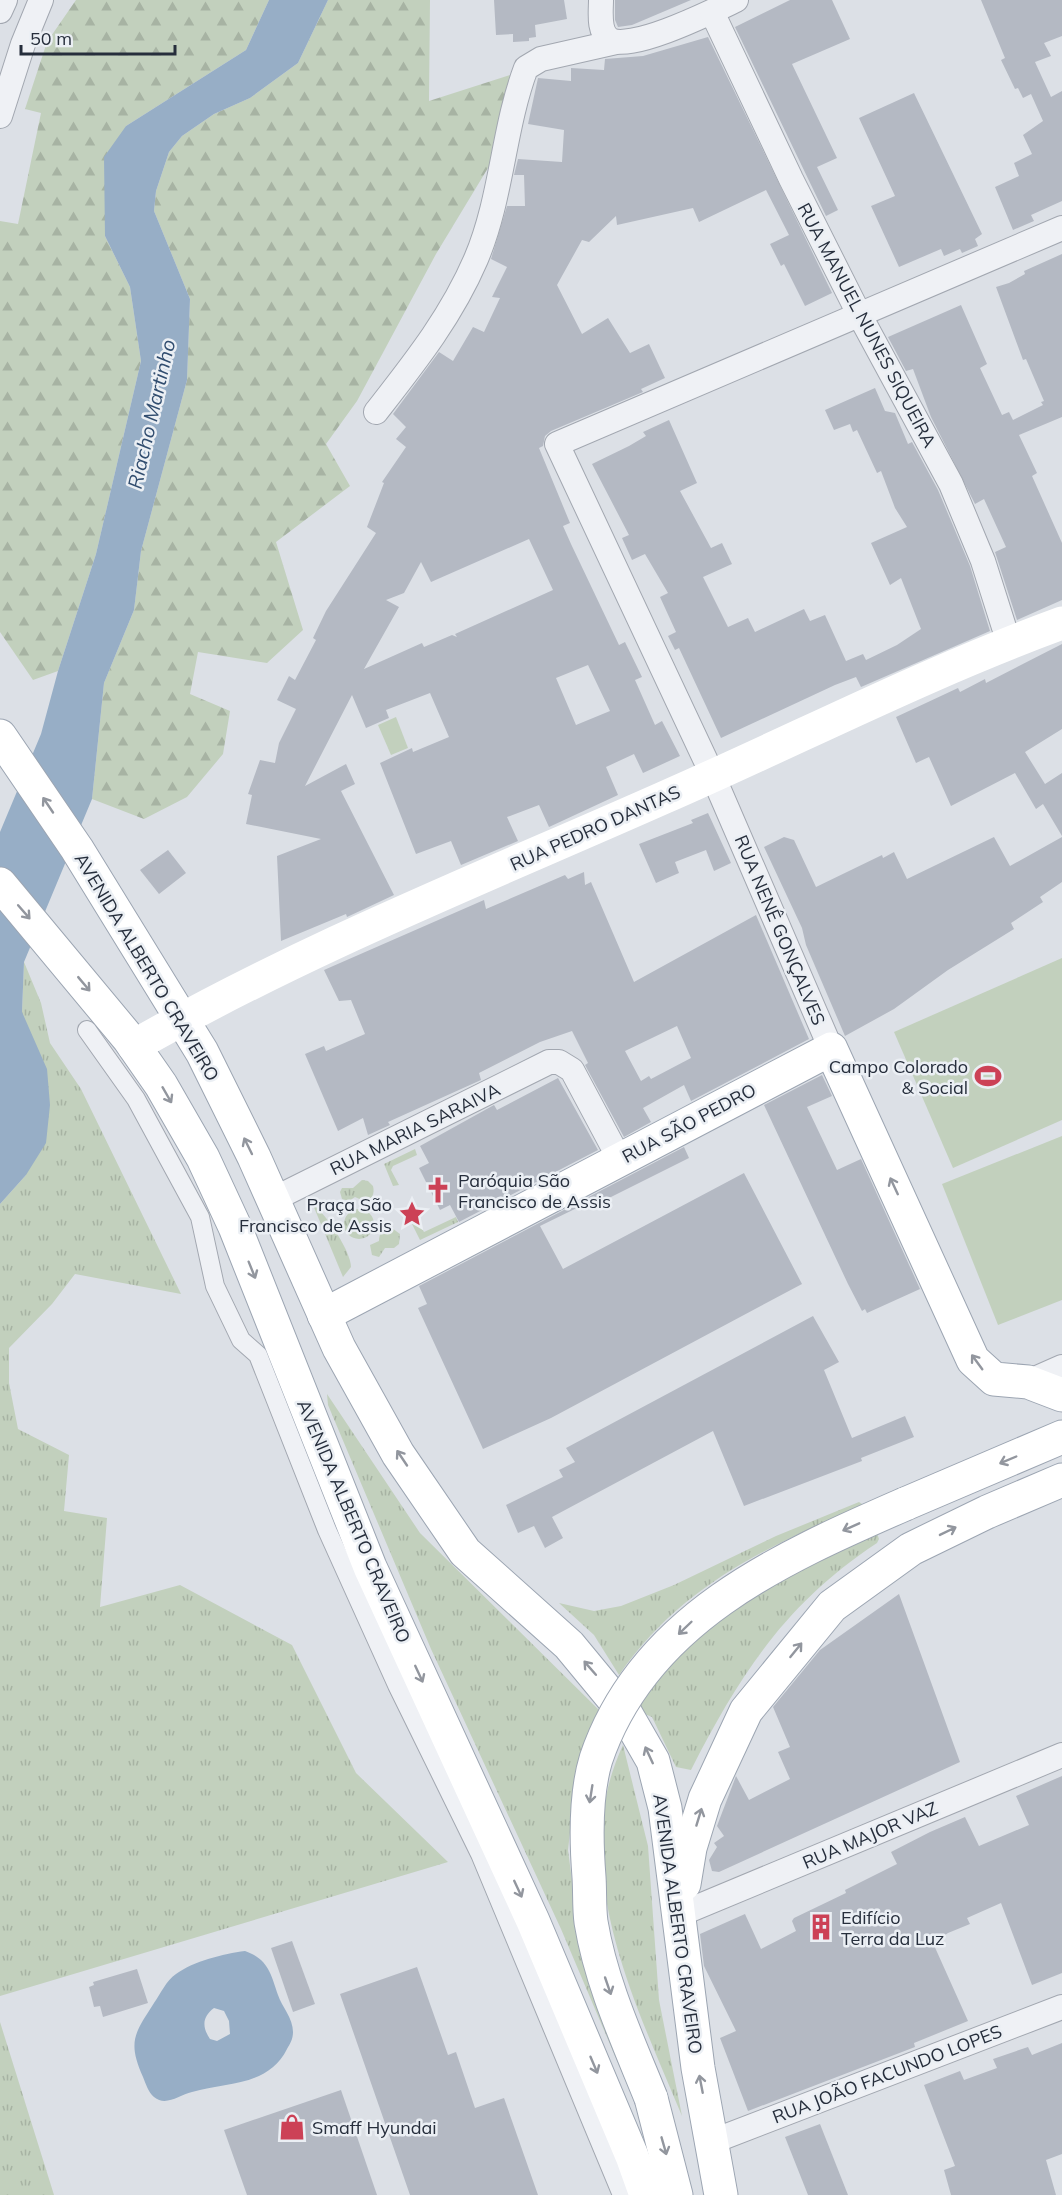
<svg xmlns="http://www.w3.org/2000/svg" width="1062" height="2195" font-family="Mulish,sans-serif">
  <defs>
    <pattern id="grass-tufts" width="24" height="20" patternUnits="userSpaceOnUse" patternTransform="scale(1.5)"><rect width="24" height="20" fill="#c2d0bd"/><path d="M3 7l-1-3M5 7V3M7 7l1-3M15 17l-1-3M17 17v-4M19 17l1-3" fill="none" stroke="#a7b3a3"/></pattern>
    <pattern id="forest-firs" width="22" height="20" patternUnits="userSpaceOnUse" patternTransform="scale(1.5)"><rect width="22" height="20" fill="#c2d0bd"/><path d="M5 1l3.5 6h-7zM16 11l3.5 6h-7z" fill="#a7b3a3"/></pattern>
  </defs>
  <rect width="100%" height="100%" fill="#dce0e6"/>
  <!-- grass -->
  <g fill="url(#grass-tufts)">
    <path d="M24 962 41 1003 50 1043 81 1089 181 1294 75 1274 52 1304 9 1348V1383L18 1429 69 1455 64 1511 107 1518 100 1607 180 1585 292 1645 356 1773 448 1862 0 1996V1204L26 1175 22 1012Z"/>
    <path d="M415 1149 417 1155 393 1166 391 1170 399 1185 393 1186 384 1164Z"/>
    <path d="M362 1180 368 1181 373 1186C375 1194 372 1200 364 1201L355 1197 349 1201 342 1199 340 1192 342 1188H353Z"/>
    <path d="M313 1205C326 1213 351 1252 351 1267L343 1277Z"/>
    <circle cx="359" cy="1224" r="15"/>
    <path d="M415 1216 424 1232 456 1217 458 1222 420 1240 410 1220Z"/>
    <path d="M392 1228 400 1234 399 1244 394 1248H385L379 1257 372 1255 370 1245 379 1241C379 1233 383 1228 392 1228Z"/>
    <path d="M327 1394 420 1533 600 1711 574 1797 568 1850 577 1919 649 2136 561 1929 431 1649 328 1405Z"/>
    <path d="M859 1502 862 1504 860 1507C765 1547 680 1587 619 1675L594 1635 559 1603 594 1611 621 1606 674 1585 776 1536Z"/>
    <path d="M877 1533 879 1539 877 1543C786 1603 740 1674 691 1770L676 1767 652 1717 635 1710 664 1670 686 1645 773 1582Z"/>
    <path d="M623 1745 648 1846 659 2000 682 2116C635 2003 566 1866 623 1745Z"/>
    <path d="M0 2022 54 2195H0Z"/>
  </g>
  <!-- forest -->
  <g fill="url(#forest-firs)">
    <path d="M76 0H269L246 50 126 126 105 236 130 287 141 361 96 554 58 671 33 680 0 632V221L18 224 41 113 25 109 47 42Z"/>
    <path d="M328 0H430L429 101 510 75 491 163 436 254 357 401 326 444 350 486 276 542 303 630 267 663 198 652 190 694 230 711 223 754 187 797 144 819 92 799 104 683 134 610 141 551 187 380 190 299 154 211 156 191 169 152 182 136 214 114 250 98 298 63Z"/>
  </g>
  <!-- park -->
  <g fill="#c2d0bd">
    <path d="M396 717 408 748 391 755 378 725Z"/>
    <path d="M1062 958V1120L953 1168 894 1032Z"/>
    <path d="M1062 1136V1300L998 1325 942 1184Z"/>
  </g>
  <!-- water -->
  <g fill="#97aec6" fill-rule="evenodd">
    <path d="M269 0H328L298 63 250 98 214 114 182 136 169 152 156 191 154 211 190 299 187 380 141 551 134 610 104 683 92 799 24 962 22 1012 47 1069 50 1105 46 1143 26 1175 0 1204V832L41 734 58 671 96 554 141 361 130 287 105 236 104 157 126 126 246 50Z"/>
    <path d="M245 1951C268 1959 271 1974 278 1995 282 2007 293 2018 293 2032 293 2039 290 2044 287 2049 269 2086 227 2082 192 2092 179 2095 166 2107 154 2097 148 2092 146 2084 143 2077 127 2041 135 2033 154 2003 161 1993 166 1981 176 1974 194 1961 223 1954 245 1951ZM214 2008 224 2011 229 2021 230 2034 217 2041 210 2039C202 2027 202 2017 214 2008Z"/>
  </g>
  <!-- building -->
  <g fill="#b4b9c3" fill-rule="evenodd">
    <path d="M494 0H564L567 19 535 25 536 37 529 38V41L513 42V34L496 35Z"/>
    <path d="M615 0H691L632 25 618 27 615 20Z"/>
    <path d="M790 0H832L850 39 792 64 837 158 817 167 838 210 826 216 735 27Z"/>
    <path d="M981 0H1062V36L1044 43 1051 56 1035 62 1051 97 1062 91V201L1031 215 1034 221 1013 230 995 187 1019 176 1014 163 1032 154 1023 135 1043 121 1031 94 1023 98 1018 88 1015 89 1001 60 1005 58Z"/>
    <path d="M708 37 832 293 805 306 784 264 781 266 770 244 789 235 766 190 699 222 693 208 617 225 616 216 589 242 582 240 557 285 582 334 608 318 630 353 649 344 665 378 641 389 643 392 551 431 545 436 543 446 539 448 570 523 563 526 571 544 619 645 625 642 642 677 635 680 655 725 662 721 680 756 643 773 634 754 606 767 618 795 549 827 539 805 507 817 518 841 461 865 451 841 416 854 380 763 412 748 413 752 449 737 430 693 386 710 389 718 366 728 352 695 305 786 346 764 355 784 341 791 394 895 347 917 346 914 281 941 277 856 321 839 246 824 252 795 248 794 260 760 275 763 279 743 296 709 277 700 289 676 295 680 316 640 313 638 326 611 376 533 367 527 384 483 382 482 406 447 396 439 406 427 393 414 439 352 453 361 473 327 484 332 500 298 492 297 507 267 491 259 507 206H525L524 175H514L518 159 562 162 564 130 528 124 538 78 571 81V68L604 70 605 59 643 56ZM529 539 553 590 455 634 457 637 452 635 424 647 422 643 364 669 399 607 386 600 404 593 421 562 431 582ZM588 665 610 711 576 725 556 678Z"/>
    <path d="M914 93 982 234 975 239 978 246 962 253 960 249 944 256 941 249 899 267 871 206 895 196 859 118Z"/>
    <path d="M1062 254V417L1019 435 1037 473 1032 476 1062 543V600L1017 620 995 552 1006 547 984 499 975 504 931 417 913 369 906 371 888 337 961 305 987 364 980 368 1002 415 1009 412 1013 420 1043 405 1041 402 1044 401 1026 359 1023 360 996 287 1009 283 1025 274 1024 271Z"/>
    <path d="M875 388 885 411 895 413 908 444 912 442 938 490 970 566 990 631 861 687 856 677 835 685 721 738 679 648 675 650 668 636 676 632 660 597 668 593 645 554 632 560 622 538 629 535 592 464 629 446 646 436 643 432 669 420 697 483 680 491 711 548 722 543 732 564 703 577 728 627 748 618 755 632 804 609 810 621 825 615 846 661 863 654 866 660 897 645 921 629 901 578 890 585 871 543 907 527 895 508 881 471 877 473 857 430 853 432 850 424 834 430 825 410Z"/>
    <path d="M1062 644V729L1025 752 1045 784 1062 773V836L1043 804 1036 809 1015 773 951 806 929 757 916 763 896 717 958 688 960 692 985 679 986 683Z"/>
    <path d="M708 813 731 863 714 871 706 850 675 862 679 873 656 883 639 844 693 823 691 820Z"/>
    <path d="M784 837 794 840 816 887 882 855 883 858 894 852 907 879 994 837 1010 866 1062 837V882L1040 897 1043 902 1011 923 1014 929 948 970 894 1009 845 1036 806 945 802 928 764 847Z"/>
    <path d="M168 850 186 873 159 894 140 870Z"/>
    <path d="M584 872 585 885 591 882 634 982 756 915 809 1039 691 1101 684 1085 643 1108 651 1122 624 1137 585 1065 588 1063 572 1031 540 1042 479 1073 481 1080 388 1122 390 1125 368 1135 363 1118 338 1131 305 1054 324 1046 326 1051 365 1034 351 1000 339 1001 324 970 484 900 486 909 565 875 568 879ZM677 1026 691 1058 651 1079 649 1076 641 1081 625 1051Z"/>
    <path d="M822 1075 832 1096 807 1107 837 1170 861 1159 920 1289 867 1313 865 1309 862 1311 848 1284 764 1105Z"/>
    <path d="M558 1078 598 1150 459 1222 450 1205 440 1210 419 1168 429 1163 420 1146 494 1105 497 1110Z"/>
    <path d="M684 1147 689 1158 587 1209 585 1204 540 1226 563 1269 744 1173 802 1284 551 1418 483 1449 418 1308 427 1304 419 1286Z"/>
    <path d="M813 1316 839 1362 824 1370 852 1438 905 1416 914 1437 861 1458 862 1461 744 1506 713 1431 552 1517 563 1538 545 1548 534 1526 518 1533 506 1505 563 1477 559 1470 575 1462 566 1448Z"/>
    <path d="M899 1594 960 1762 719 1872 712 1871 709 1860 717 1847 714 1843 724 1836 717 1826 736 1776 749 1800 790 1779 778 1752 790 1747 773 1707 820 1650Z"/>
    <path d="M1062 1776V1973L1032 1985 1001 1903 967 1918 970 1924 948 1933 933 1943 968 2021 914 2043 915 2047 748 2111 720 2038 736 2031 704 1966 700 1934 745 1914 761 1949 796 1931 792 1921 794 1918 846 1893 845 1890 897 1864 891 1852 930 1832 965 1817 979 1846 1029 1825 1016 1796Z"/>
    <path d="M292 1941 315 2004 293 2012 271 1948Z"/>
    <path d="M417 1967 448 2055 456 2052 475 2108 504 2098 538 2195H410L340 1994Z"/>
    <path d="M137 1969 148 2003 103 2017 100 2006 94 2007 89 1987 94 1985 93 1982Z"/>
    <path d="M1062 2043V2154L1046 2160 1056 2195H951L944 2170 955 2166 924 2085 960 2071 964 2080 997 2068 993 2059 1028 2047 1032 2055Z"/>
    <path d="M341 2090 377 2195H247L224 2130Z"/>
    <path d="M820 2124 848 2195H808L785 2137Z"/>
  </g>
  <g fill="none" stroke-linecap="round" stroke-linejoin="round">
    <!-- pedestrian casing -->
    <g stroke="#a2a7b0" stroke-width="20">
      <path id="pedestrian" d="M87 1030 136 1099 200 1217 215 1286 241 1340 258 1355 327 1530 397 1685 480 1854 622 2195"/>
    </g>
    <!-- minor casing -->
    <g stroke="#a2a7b0" stroke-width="26">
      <g id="minor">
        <path d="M601 0C601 12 598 31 609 39 630 53 715 10 736 0"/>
        <path d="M0 11 5 0"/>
        <path d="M712 12 791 179 859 314 951 484 983 561 1009 643"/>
        <path d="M0 116 23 44 41 0"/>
        <path d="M376 412C415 362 451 317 476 259 502 198 503 129 526 68L541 59 616 42"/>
        <path d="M831 1049 713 776 557 444 1062 228"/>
        <path d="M272 1200 549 1062H559L572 1070 620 1160"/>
        <path d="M1028 1382 1062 1367"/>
        <path d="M678 1915 1062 1755"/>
        <path d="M711 2142 1062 2007"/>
      </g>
    </g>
    <!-- primary casing -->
    <g stroke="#9ca5b2" stroke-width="35">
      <g id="primary">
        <path d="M0 736 77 849 202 1052 254 1157 339 1348 398 1454 465 1552 569 1645 626 1714 653 1761 665 1808 698 2068 721 2195"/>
        <path d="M0 884 129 1039 161 1085 203 1158 235 1227 370 1567 533 1921 632 2156 646 2195"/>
        <path d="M324 1315 831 1049 973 1360 994 1379 1028 1382 1062 1395"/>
        <path d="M905 1504 1062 1437"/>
        <path d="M684 1884 690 1848 705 1799 746 1711 832 1606 911 1549 987 1512 1062 1480"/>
        <path d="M651 2098 676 2195"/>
      </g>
    </g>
    <!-- pedestrian -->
    <use href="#pedestrian" stroke="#eff1f5" stroke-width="18"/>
    <!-- minor -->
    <use href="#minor" stroke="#eff1f5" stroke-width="24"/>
    <!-- secondary -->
    <path stroke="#fff" stroke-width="33" d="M134 1046C303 949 485 877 663 798 796 740 925 673 1062 623"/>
    <!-- primary -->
    <use href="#primary" stroke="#fff" stroke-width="33"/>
    <!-- primary-bridge casing -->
    <g stroke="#9ca5b2" stroke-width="35" stroke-linecap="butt">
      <path id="primary-bridge" d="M651 2098C628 2041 601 1983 591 1922 589 1907 590 1891 589 1877 586 1839 585 1795 596 1759 643 1619 781 1558 905 1504"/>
    </g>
    <!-- primary-bridge -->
    <use href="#primary-bridge" stroke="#fff" stroke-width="33"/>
  </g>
  <!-- one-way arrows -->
  <defs><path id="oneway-shaft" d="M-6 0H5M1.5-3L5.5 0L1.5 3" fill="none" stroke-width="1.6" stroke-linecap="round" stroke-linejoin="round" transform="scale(1.5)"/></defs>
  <g stroke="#92969e">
    <use href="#oneway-shaft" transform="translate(48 805) rotate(-124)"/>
    <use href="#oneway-shaft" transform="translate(24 912) rotate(49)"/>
    <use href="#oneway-shaft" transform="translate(84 984) rotate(50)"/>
    <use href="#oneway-shaft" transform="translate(167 1095) rotate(60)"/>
    <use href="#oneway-shaft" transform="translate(248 1146) rotate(-116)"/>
    <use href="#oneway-shaft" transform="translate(894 1186) rotate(-115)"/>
    <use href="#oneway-shaft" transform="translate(252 1270) rotate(68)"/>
    <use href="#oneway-shaft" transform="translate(977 1362) rotate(-126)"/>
    <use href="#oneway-shaft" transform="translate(402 1458) rotate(-124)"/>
    <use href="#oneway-shaft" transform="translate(1008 1460) rotate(157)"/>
    <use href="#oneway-shaft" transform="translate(851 1527) rotate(156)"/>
    <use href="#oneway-shaft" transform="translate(948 1531) rotate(-26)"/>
    <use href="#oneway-shaft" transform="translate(685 1628) rotate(136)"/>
    <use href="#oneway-shaft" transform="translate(796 1650) rotate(-51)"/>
    <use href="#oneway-shaft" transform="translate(590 1668) rotate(-131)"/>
    <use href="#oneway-shaft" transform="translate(419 1674) rotate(65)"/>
    <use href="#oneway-shaft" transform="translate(649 1755) rotate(-115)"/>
    <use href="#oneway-shaft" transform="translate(591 1794) rotate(99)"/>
    <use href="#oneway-shaft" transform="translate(699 1817) rotate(-73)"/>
    <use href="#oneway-shaft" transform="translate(518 1889) rotate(65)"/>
    <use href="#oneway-shaft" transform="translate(608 1986) rotate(71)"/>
    <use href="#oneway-shaft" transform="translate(594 2065) rotate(67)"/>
    <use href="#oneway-shaft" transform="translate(701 2084) rotate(-101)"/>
    <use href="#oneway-shaft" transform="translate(664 2146) rotate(74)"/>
  </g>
  <!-- icons -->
  <defs>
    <g id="stadium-bare" transform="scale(2.07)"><path d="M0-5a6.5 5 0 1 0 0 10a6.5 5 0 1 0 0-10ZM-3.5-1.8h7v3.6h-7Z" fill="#cc4156" stroke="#ebeff4" stroke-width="2.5" paint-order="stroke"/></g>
    <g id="church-bare" transform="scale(2.07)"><path d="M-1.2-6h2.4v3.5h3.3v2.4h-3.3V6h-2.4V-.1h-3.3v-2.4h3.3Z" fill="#cc4156" stroke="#ebeff4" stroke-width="2.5" paint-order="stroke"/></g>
    <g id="sight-bare" transform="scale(2.07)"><path d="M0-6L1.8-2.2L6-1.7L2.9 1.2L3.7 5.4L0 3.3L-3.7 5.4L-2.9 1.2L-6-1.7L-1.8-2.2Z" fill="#cc4156" stroke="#ebeff4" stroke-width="2.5" paint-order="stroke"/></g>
    <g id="building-bare" transform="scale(2.07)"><path d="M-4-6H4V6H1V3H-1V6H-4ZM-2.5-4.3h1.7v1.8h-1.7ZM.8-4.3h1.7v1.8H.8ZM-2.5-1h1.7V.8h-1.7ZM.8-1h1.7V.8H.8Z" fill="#cc4156" stroke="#ebeff4" stroke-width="2.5" paint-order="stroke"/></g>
    <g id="shop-bare" transform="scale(2.07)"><path d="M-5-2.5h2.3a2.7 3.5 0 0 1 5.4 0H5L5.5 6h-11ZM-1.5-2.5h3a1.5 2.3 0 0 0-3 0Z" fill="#cc4156" stroke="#ebeff4" stroke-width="2.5" paint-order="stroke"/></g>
  </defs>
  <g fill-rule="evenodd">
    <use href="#stadium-bare" x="988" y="1076"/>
    <use href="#church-bare" x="438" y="1190"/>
    <use href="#sight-bare" x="412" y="1214"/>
    <use href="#building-bare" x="821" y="1927"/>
    <use href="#shop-bare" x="292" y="2127"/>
  </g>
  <g text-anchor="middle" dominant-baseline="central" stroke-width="5" stroke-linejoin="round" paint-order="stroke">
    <!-- street labels -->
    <g font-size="18" fill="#262e3c" stroke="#ebeff4">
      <text transform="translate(867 325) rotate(62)">RUA MANUEL NUNES SIQUEIRA</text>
      <text transform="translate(595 828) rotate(-24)">RUA PEDRO DANTAS</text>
      <text transform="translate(780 930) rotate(67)">RUA NENÊ GONÇALVES</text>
      <text transform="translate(147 967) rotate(59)">AVENIDA ALBERTO CRAVEIRO</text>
      <text transform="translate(689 1123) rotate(-28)">RUA SÃO PEDRO</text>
      <text transform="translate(415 1129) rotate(-26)">RUA MARIA SARAIVA</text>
      <text transform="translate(354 1521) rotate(67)">AVENIDA ALBERTO CRAVEIRO</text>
      <text transform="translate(870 1835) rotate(-23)">RUA MAJOR VAZ</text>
      <text transform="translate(678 1924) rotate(82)">AVENIDA ALBERTO CRAVEIRO</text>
      <text transform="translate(887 2074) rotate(-21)">RUA JOÃO FACUNDO LOPES</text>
    </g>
    <!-- poi labels -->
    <g font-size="18" fill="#262e3c" stroke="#ebeff4" text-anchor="start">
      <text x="968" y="1066" text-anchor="end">Campo Colorado<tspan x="968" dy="21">&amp; Social</tspan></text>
      <text x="458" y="1180">Paróquia São<tspan x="458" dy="21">Francisco de Assis</tspan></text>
      <text x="392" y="1204" text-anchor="end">Praça São<tspan x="392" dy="21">Francisco de Assis</tspan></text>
      <text x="841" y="1917">Edifício<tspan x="841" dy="21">Terra da Luz</tspan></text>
      <text x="312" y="2127">Smaff Hyundai</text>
    </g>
    <!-- water labels -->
    <g font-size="20" font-style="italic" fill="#314d6f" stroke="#ebeff4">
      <text transform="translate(151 414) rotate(-77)">Riacho Martinho</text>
    </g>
  </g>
  <!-- scale -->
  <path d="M21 45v9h154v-9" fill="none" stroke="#262e3c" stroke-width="3"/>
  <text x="30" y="45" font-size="18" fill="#262e3c" stroke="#ebeff4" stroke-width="4.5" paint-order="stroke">50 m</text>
</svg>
